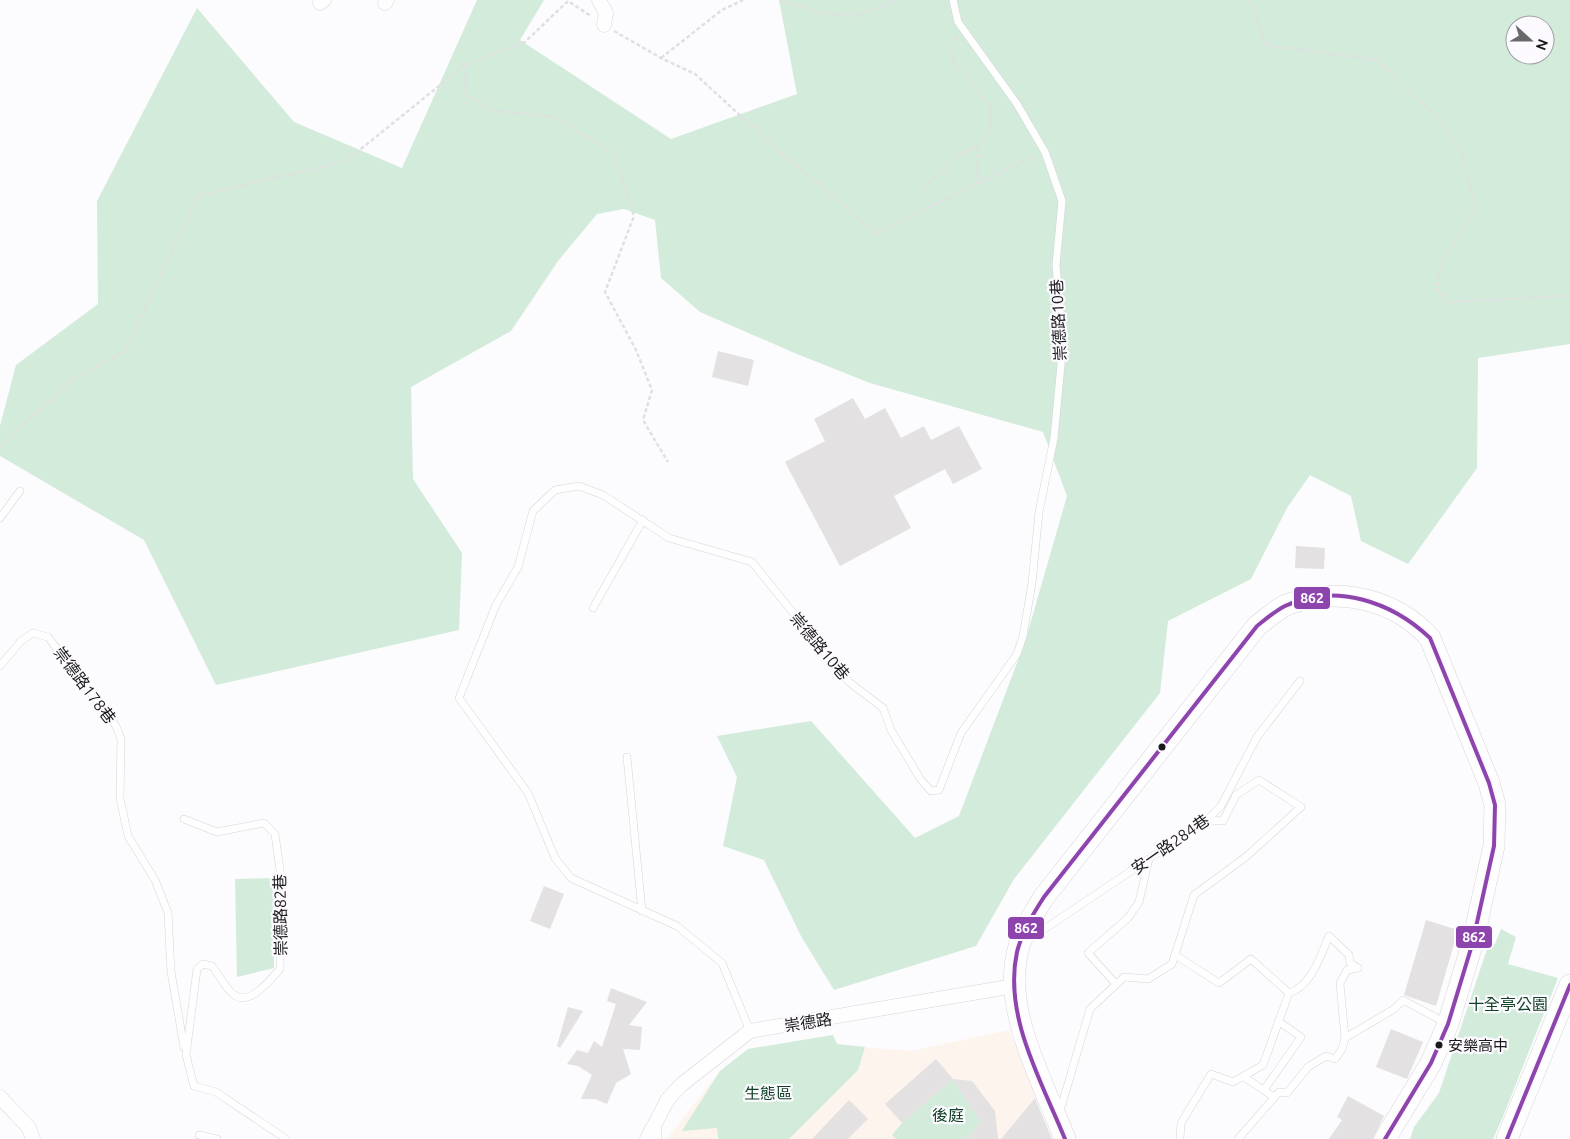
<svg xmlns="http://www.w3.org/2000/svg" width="1570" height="1139" font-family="Ubuntu,'Noto Sans TC',sans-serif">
  <rect width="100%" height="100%" fill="#fcfbfd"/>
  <!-- education -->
  <path fill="#fef4ee" d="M1009 1030 1036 1097 1001 1139H667L720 1071 748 1049 833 1035 838 1045 911 1051Z"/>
  <!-- green -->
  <g fill="#d2ebdb" fill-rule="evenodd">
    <path d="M477 0H544L520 40 671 139 797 94 779 0H1570V344L1478 358 1477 468 1408 564 1361 541 1351 496 1310 475 1287 508 1251 579 1168 621 1160 693 1014 879 976 946 834 990 801 936 764 860 723 846 737 777 717 736 811 721 915 838 959 816 1025 642 1067 496 1043 432 870 383 797 354 700 312 661 278 655 220 624 209 597 214 558 261 511 331 411 387 413 479 462 553 459 630 216 685 144 540 0 456V426L16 365 98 304 97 201 197 8 294 122 402 168ZM1515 25H1545V55H1515Z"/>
    <path d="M274 878V968L237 977 235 879Z"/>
    <path d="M1501 929 1516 937 1508 964 1558 978 1502 1119 1493 1139H1410L1414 1127 1439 1093 1489 943 1495 944Z"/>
    <path d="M833 1035 837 1044 865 1047 858 1070 789 1139H718L717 1128 682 1131 720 1071 748 1049Z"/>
    <path d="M953 1079 981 1123 966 1139H896L892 1135 902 1123Z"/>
  </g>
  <!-- building -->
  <g fill="#e3e1e1">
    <path d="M718 351 754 360 748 386 712 377Z"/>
    <path d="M853 398 865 419 885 408 901 438 924 426 931 440 959 426 982 469 953 484 945 469 894 496 911 528 840 566 785 462 825 441 814 419Z"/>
    <path d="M1296 546 1325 548 1324 569 1295 568Z"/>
    <path d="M544 886 564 894 550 929 530 921Z"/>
    <path d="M1426 920 1458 930 1436 1006 1404 995Z"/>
    <path d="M611 988 647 1002 629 1025 642 1027 640 1050 623 1049 631 1074 616 1083 607 1104 595 1099H581L592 1075 578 1066 567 1064 577 1050 588 1053 594 1041 602 1047 616 1004 607 1001Z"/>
    <path d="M568 1007 583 1011 560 1048 557 1046Z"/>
    <path d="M1391 1029 1423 1042 1407 1079 1376 1067Z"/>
    <path d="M936 1059 953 1079 902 1123 885 1104Z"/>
    <path d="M953 1079 972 1081 995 1111 998 1139H966L981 1123Z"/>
    <path d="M1348 1096 1384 1116 1373 1139H1329L1342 1120 1337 1117Z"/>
    <path d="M1035 1098 1052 1139H1001Z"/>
    <path d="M849 1100 868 1119 848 1139H812Z"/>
  </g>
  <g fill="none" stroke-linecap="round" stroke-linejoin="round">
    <!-- lane casing -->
    <g stroke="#d6d5d8" stroke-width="8">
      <g id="lane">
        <path d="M0 518 20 491"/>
        <path d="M593 608 643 520"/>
        <path d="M0 666 21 641 33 633 48 637 116 726 121 739 120 798 128 836 155 880 168 913 171 972 184 1047"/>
        <path d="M627 757 642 911"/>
        <path d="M184 819 217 832 264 823 275 834 282 885 280 969C271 979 249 1008 233 994 225 987 219 975 212 966L203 964 197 969 186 1055 194 1086 216 1092 286 1139"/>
        <path d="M1028 940 1207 820 1221 806 1257 737 1300 681"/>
        <path d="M1175 955 1219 983 1251 959 1289 993"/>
        <path d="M1116 984 1088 953 1128 918 1139 902 1149 859"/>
        <path d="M750 1031 722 963 677 926 571 878 555 858 528 793 459 698 496 605 518 567 533 511 555 490 579 486 603 495 669 538 752 562 849 682 883 708 891 730 921 780 931 791 939 790 961 733 1017 654 1023 636 1032 583 1039 512 1054 438 1063 344 1056 265 1062 201 1045 152 1017 104 958 22 953 0"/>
        <path d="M1345 1038 1340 983 1347 970 1358 968"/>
        <path d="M1244 1077 1274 1097"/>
        <path d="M1264 1090 1301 1037 1278 1021"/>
        <path d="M1060 1111 1090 1009 1124 977 1148 979 1172 964 1194 895 1247 856 1301 807 1259 780 1236 795 1223 821 1207 820"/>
        <path d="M657 1124 658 1139"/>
        <path d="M199 1135 217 1139"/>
        <path d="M1180 1139 1181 1123 1211 1074 1233 1082 1263 1065 1289 993C1311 987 1321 955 1329 936L1349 955 1350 963 1358 968"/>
        <path d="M1238 1139 1279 1092 1287 1093 1308 1067 1326 1056 1335 1059 1342 1049 1345 1038 1394 1009 1403 1000 1446 1023"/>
      </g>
    </g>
    <!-- street casing -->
    <g stroke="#d6d5d8" stroke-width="15">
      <g id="street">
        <path d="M599 0 606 13 604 25"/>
        <path d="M320 3 324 0"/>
        <path d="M385 3 387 0"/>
        <path d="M0 1097 29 1128 33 1139"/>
        <path d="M647 1139 668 1099 681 1085 750 1031 1014 986"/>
      </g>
    </g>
    <!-- primary casing -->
    <g stroke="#d6d5d8" stroke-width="22">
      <g id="primary">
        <path d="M1065 1139C1045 1086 1006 1017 1016 960 1019 937 1032 916 1044 897L1257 626C1267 619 1277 608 1289 604 1338 586 1395 599 1430 638L1489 783 1495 805 1494 846 1472 945 1448 1024 1431 1063 1385 1139"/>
        <path d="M1507 1139 1570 985"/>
      </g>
    </g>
    <!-- path -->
    <g stroke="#e0e0e1" stroke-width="2.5" stroke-dasharray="4 2.5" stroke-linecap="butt">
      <path d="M780 0 816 12 855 16 899 0"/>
      <path d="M1247 0 1254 8 1265 45 1377 60 1438 119 1461 150 1475 208 1441 265 1437 288 1446 302 1570 296"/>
      <path d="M614 31 661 58 695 74 779 151 876 233 1035 156"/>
      <path d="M956 36 952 59 991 107V128L978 146 977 183"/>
      <path d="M661 58 722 10 743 0"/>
      <path d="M465 65V94L491 110 555 117 613 153 634 216 605 292 636 350 652 390 643 420 668 462"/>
      <path d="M922 188 947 168 952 157 978 146"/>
      <path d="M0 446 76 377 125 351 198 196 346 161 465 65 525 42 568 1 591 16"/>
    </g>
    <!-- lane -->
    <use href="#lane" stroke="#fffeff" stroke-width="7"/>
    <!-- street -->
    <use href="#street" stroke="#fffeff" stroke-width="14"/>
    <!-- primary -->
    <use href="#primary" stroke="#fffeff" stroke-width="21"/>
    <!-- bus-1 casing -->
    <g stroke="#fcfafe" stroke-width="8">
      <g id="bus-1">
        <path d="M1065 1139C1042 1082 1003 1016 1017 952 1022 932 1033 914 1044 897L1257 626C1266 619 1275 611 1285 606 1335 582 1392 602 1430 638L1489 783 1495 805 1494 846 1472 945 1448 1024 1431 1063 1385 1139"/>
        <path d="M1507 1139 1570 985"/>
      </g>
    </g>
    <!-- bus-1 -->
    <use href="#bus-1" stroke="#8e44ad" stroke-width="4"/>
  </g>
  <!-- markers -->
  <g fill="#1a191b" stroke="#fcfafe" stroke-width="2">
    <circle cx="1162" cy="747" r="4.5"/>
    <circle cx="1439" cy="1045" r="4.5"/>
  </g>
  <g text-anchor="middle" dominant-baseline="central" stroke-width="4.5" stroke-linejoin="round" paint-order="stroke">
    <!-- bus labels -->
    <g font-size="15" fill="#1a191b" stroke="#fcfafe" text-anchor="start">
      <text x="1448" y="1045">安樂高中</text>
    </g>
    <!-- street labels -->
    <g font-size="16" fill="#1a191b" stroke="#fcfafe">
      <text transform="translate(1058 320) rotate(-93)">崇德路10巷</text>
      <text transform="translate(820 646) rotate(50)">崇德路10巷</text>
      <text transform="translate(85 685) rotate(53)">崇德路178巷</text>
      <text transform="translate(1170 844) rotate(-35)">安一路284巷</text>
      <text transform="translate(280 915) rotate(-91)">崇德路82巷</text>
      <text transform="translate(808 1022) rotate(-9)">崇德路</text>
    </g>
    <!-- park labels -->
    <g font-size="16" fill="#114127" stroke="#fcfafe">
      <text x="1508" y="1004">十全亭公園</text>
      <text x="768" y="1093">生態區</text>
      <text x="948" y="1115">後庭</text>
    </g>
  </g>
  <g stroke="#fcfafe" stroke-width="2">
    <rect x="1293" y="586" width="38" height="24" rx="5" fill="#8e44ad"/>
    <rect x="1007" y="916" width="38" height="24" rx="5" fill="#8e44ad"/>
    <rect x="1455" y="925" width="38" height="24" rx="5" fill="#8e44ad"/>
  </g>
  <g font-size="14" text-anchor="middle" font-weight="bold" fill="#fff">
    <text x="1312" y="603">862</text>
    <text x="1026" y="933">862</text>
    <text x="1474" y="942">862</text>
  </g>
  <!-- north arrow -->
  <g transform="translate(1530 40) rotate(111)"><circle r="24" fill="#fcfafe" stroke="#a2a0a3"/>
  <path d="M0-4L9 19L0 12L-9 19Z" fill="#69686a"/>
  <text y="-8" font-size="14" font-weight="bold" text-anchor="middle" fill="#1a191b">N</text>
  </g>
</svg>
